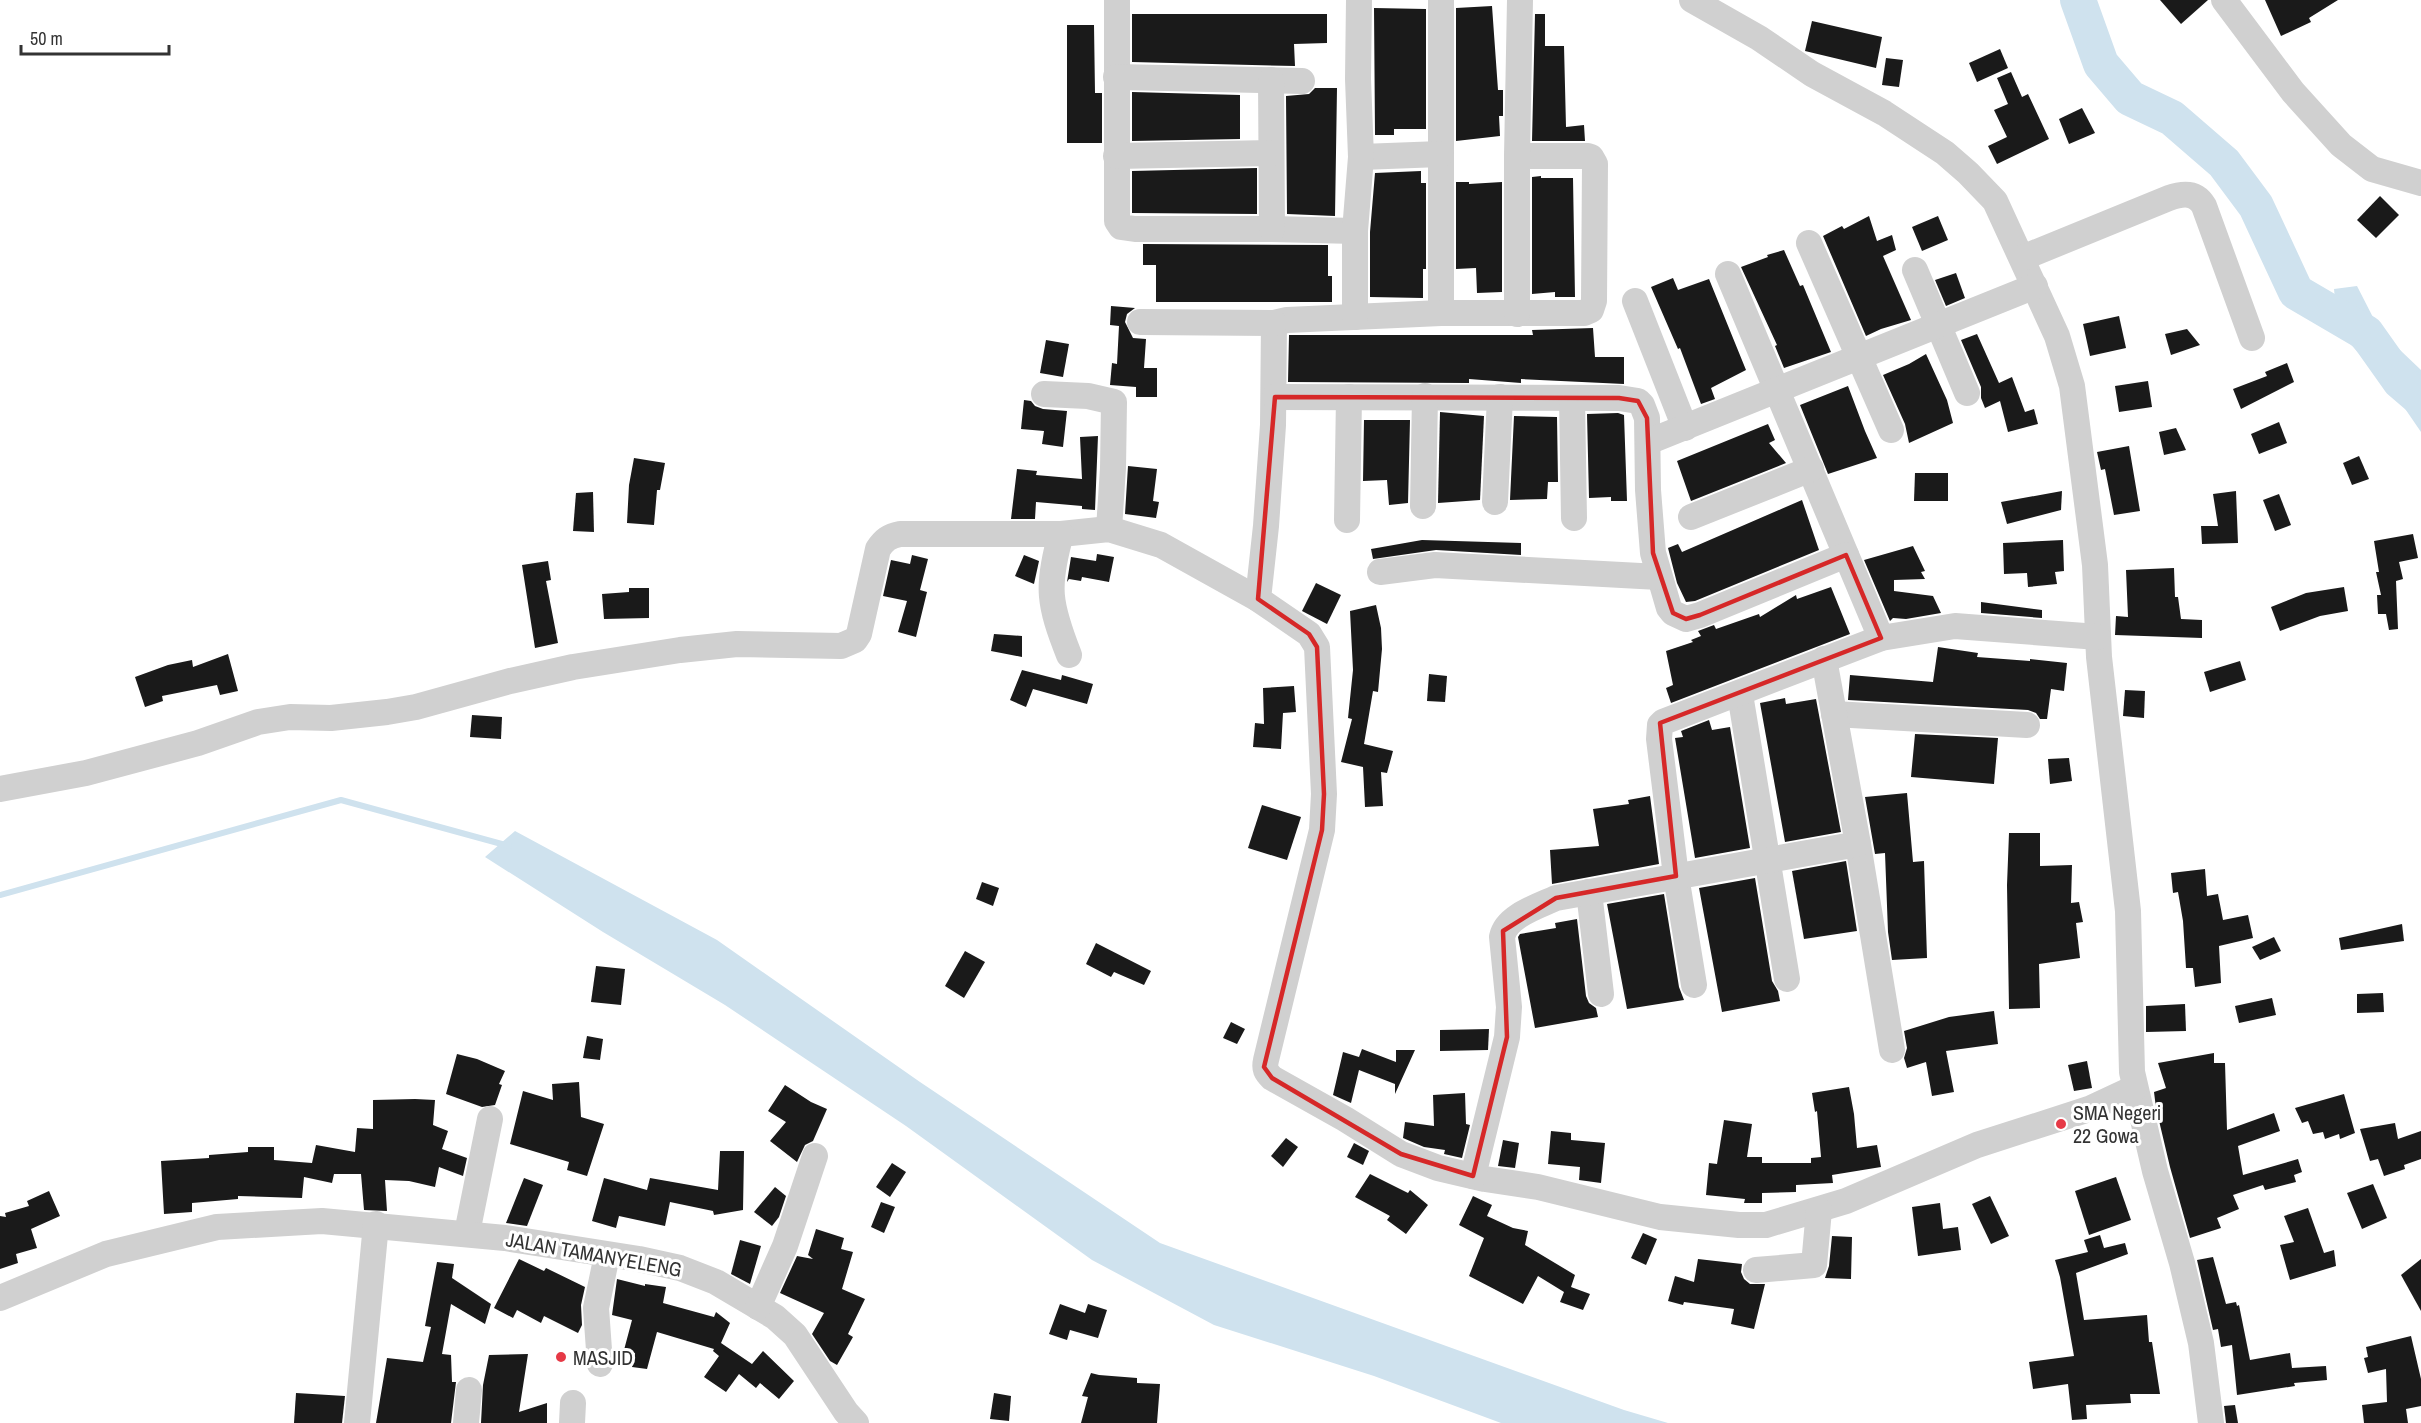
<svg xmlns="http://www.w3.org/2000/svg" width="2421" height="1423" font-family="'Archivo Narrow',sans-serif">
  <rect width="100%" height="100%" fill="#fff"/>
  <!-- water -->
  <g fill="#cfe2ee">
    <path d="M2357 286 2380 331 2421 370V432L2395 394 2338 330 2334 289Z"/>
    <path d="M515 831 717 940 920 1082 1160 1243 1624 1410 1668 1423H1501L1374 1376 1214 1325 1092 1260 906 1126 725 1005 603 932 485 857Z"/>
  </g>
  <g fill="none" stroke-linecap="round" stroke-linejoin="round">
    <!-- stream -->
    <path stroke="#cfe2ee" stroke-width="6" d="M0 895 341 800 509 846"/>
    <!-- river -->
    <path stroke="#cfe2ee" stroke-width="36" d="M2078 0 2101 64 2130 98 2172 118 2224 163 2256 206 2296 292 2366 333 2400 381 2421 399"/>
  </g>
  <!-- building -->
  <g fill="#1a1a1a">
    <path d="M2160 0H2208L2181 24Z"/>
    <path d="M2265 0H2338L2309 18 2311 22 2281 36Z"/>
    <path d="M1492 6 1498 90H1503V116H1499L1500 136 1456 141V8Z"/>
    <path d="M1374 8 1426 9V129H1394V135H1375Z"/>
    <path d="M1132 14H1327V43L1294 44 1295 66 1132 62Z"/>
    <path d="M1535 14H1545V46H1564L1566 127 1584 125 1585 141H1532Z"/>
    <path d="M1812 21 1882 37 1876 68 1805 51Z"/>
    <path d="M1067 25H1094L1095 93H1102V143H1067Z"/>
    <path d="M2000 49 2008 68 1977 82 1969 63Z"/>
    <path d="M1886 58 1903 60 1899 87 1882 85Z"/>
    <path d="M2011 72 2022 97 2028 94 2049 139 1997 164 1988 146 2007 137 1994 110 2008 104 1997 78Z"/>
    <path d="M1315 88H1337L1335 216 1287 214 1286 96 1309 94Z"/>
    <path d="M1132 92 1240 95V139L1132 141Z"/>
    <path d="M2082 108 2095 133 2069 144 2059 119Z"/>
    <path d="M1257 168V214L1132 213V171Z"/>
    <path d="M1421 171V183H1426V269H1423V298L1370 297V232L1375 173Z"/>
    <path d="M1541 176V178H1573L1575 297H1555V292L1532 294V177Z"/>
    <path d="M1456 182H1469V184L1502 182V292L1477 293 1476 268 1456 269Z"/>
    <path d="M2380 196 2399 215 2376 238 2357 220Z"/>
    <path d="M1869 216 1877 241 1892 235 1896 250 1883 256 1911 320 1881 329 1866 336 1823 236 1842 226 1844 229Z"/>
    <path d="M1938 216 1948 240 1922 251 1912 227Z"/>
    <path d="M1143 244 1328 245V276H1332V302H1156V265H1143Z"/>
    <path d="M1784 250 1800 286 1803 285 1831 352 1784 368 1775 346 1777 345 1741 267 1768 257 1767 255Z"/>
    <path d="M1956 273 1965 298 1946 306 1935 280Z"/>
    <path d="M1673 278 1678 290 1709 279 1746 370 1711 388 1715 399 1701 404 1680 348 1678 349 1651 287Z"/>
    <path d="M1111 306 1135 308 1127 314 1125 322 1133 338 1146 339 1144 368H1157V397H1136V387L1110 385 1112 363 1117 364 1119 326 1110 325Z"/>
    <path d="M2119 316 2126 348 2090 356 2083 324Z"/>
    <path d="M1593 328 1595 357H1624V384L1521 379V383L1469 379V383L1288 382 1289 335H1533L1532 330Z"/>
    <path d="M2187 329 2200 345 2171 355 2165 334Z"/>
    <path d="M1977 334 1999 383 2012 377 2025 412 2034 409 2038 424 2008 432 2000 401 1985 408 1981 398V387L1961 340Z"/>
    <path d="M1046 340 1069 344 1063 377 1040 373Z"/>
    <path d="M1926 354 1947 400 1953 423 1909 443 1905 424 1883 375 1909 364Z"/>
    <path d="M2287 363 2294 382 2241 409 2233 389 2267 376 2265 372Z"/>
    <path d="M2148 381 2152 407 2119 412 2115 386Z"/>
    <path d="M1848 386 1865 431 1877 458 1828 474 1800 405Z"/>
    <path d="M1024 400 1031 401 1035 406 1043 409 1067 411 1063 447 1042 444 1044 431 1021 429Z"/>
    <path d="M1440 412 1484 416 1480 500 1438 503Z"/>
    <path d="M1618 413 1624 415 1627 501H1611V497L1589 498 1587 414Z"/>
    <path d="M1514 416 1557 417 1558 482H1548L1547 499 1510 500Z"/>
    <path d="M1364 420H1410L1408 503 1389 505 1387 480 1363 481Z"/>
    <path d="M2279 422 2287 443 2259 454 2251 434Z"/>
    <path d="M1768 424 1775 440 1769 443 1786 463 1691 501 1677 461Z"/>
    <path d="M2176 428 2186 450 2164 455 2159 432Z"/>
    <path d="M1098 436 1095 510 1082 509V506L1036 502 1035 519H1011L1017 469 1037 471 1036 475 1082 479 1080 437Z"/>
    <path d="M2129 446 2140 511 2114 515 2105 469 2101 470 2097 452Z"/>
    <path d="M2359 456 2369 479 2352 485 2343 463Z"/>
    <path d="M634 458 665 463 660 490H657L654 525 627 523 629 485Z"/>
    <path d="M1128 466 1157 469 1153 501 1159 502 1156 518 1125 514Z"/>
    <path d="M1915 473H1948V501H1914Z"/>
    <path d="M2062 491 2061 510 2007 524 2001 502Z"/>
    <path d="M2236 491 2238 543 2202 544 2201 526H2218L2213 494Z"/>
    <path d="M593 492 594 532 573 531 576 493Z"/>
    <path d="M2279 494 2291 525 2275 531 2263 500Z"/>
    <path d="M1802 500 1819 550 1695 601 1686 602 1677 583 1668 548 1678 544 1682 552Z"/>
    <path d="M2413 534 2418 558 2399 562 2403 579 2396 581 2398 629 2389 630 2386 614H2378L2377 595H2381L2376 572H2379L2374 541Z"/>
    <path d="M1422 540 1521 543V555L1436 550 1373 559 1371 549Z"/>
    <path d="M2063 540 2064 571 2055 572 2057 584 2028 587 2027 573 2004 574 2003 543Z"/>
    <path d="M1913 546 1925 571 1921 572 1925 579 1894 580V591L1933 596 1941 613 1906 619 1893 618 1890 621 1864 560Z"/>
    <path d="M1097 554 1114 557 1109 582 1082 577 1081 581 1069 579 1067 582 1071 557 1096 561Z"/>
    <path d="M912 555 928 559 920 590 927 592 916 637 898 632 907 601 883 596 891 560 910 564Z"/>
    <path d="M1024 555 1039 561 1034 584 1015 576Z"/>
    <path d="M548 561 551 580 546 581 558 643 535 648 522 565Z"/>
    <path d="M2174 568 2175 597H2178L2181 619 2202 620V638L2115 635 2116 616 2128 617 2126 570Z"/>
    <path d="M1316 583 1341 595 1327 624 1302 611Z"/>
    <path d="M1831 587 1850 634 1671 703 1666 688 1673 685 1666 651 1693 642 1691 640 1701 636 1698 631 1714 625 1716 629 1759 614 1760 617 1796 595 1797 599Z"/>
    <path d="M2344 587 2348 611 2320 616 2280 631 2271 607 2306 593Z"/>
    <path d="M629 588H649V618L604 619 602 594 629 592Z"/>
    <path d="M1981 602 2042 610V618L1981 613Z"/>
    <path d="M1376 605 1381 628 1382 649 1378 692 1373 691 1364 744 1393 751 1387 773 1381 772 1383 806 1365 807 1363 767 1341 762 1352 719 1348 718 1353 670 1350 611Z"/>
    <path d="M994 634 1022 636V657L991 651Z"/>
    <path d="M1938 647 1978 653 1977 657 2030 661V659L2067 663 2064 691 2051 689 2047 719H2040L2036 713 2028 710 1848 700 1850 675 1933 682Z"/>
    <path d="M228 654 238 691 220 695 217 685 162 696 163 701 145 707 135 677 168 665 192 660 193 667Z"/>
    <path d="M2240 661 2246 680 2210 692 2204 672Z"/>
    <path d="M1022 670 1061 680 1062 675 1093 684 1087 704 1033 689 1026 707 1010 700Z"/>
    <path d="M1429 674 1447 676 1445 702 1427 701Z"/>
    <path d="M1294 686 1296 712 1283 713 1281 749 1253 747 1255 723 1264 724 1263 688Z"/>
    <path d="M2125 690 2145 691 2144 718 2123 716Z"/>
    <path d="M1785 698 1786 704 1816 699 1841 832 1785 842 1760 703Z"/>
    <path d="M472 715 502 717 501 739 470 737Z"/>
    <path d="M1709 720 1712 730 1730 727 1750 848 1695 858 1675 738 1683 737 1681 731Z"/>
    <path d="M1915 734 1998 738 1994 784 1911 777Z"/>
    <path d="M2069 758 2072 781 2050 784 2048 759Z"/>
    <path d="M1907 793 1913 862 1924 861 1927 958 1892 960 1888 932 1885 853 1875 854 1865 797Z"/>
    <path d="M1650 796 1659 864 1552 884 1550 850 1599 846 1593 809 1629 804 1628 800Z"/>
    <path d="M1262 805 1301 817 1287 860 1248 848Z"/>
    <path d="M2009 833H2040V866L2072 865 2071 903 2079 902 2083 922 2076 923 2080 958 2039 964 2040 1008 2009 1009 2007 885Z"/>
    <path d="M1846 861 1857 931 1804 939 1792 871Z"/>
    <path d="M2205 869 2207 896 2218 894 2223 920 2248 915 2253 938 2219 946 2221 983 2195 987 2193 968H2186L2183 921 2178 892 2173 893 2171 873Z"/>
    <path d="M1755 878 1772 981 1778 991 1780 1001 1722 1012 1699 888Z"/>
    <path d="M982 882 999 888 993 906 976 899Z"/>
    <path d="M1664 894 1679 987 1684 1000 1627 1009 1607 904Z"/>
    <path d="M1577 919 1586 996 1589 1003 1596 1008 1598 1017 1535 1028 1518 937 1520 934 1556 928 1555 923Z"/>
    <path d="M2402 924 2404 941 2341 950 2339 938Z"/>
    <path d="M2274 937 2281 951 2260 960 2252 947Z"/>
    <path d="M1096 943 1151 971 1144 985 1114 972 1111 977 1086 964Z"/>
    <path d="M965 951 985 962 964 998 945 986Z"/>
    <path d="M596 966 625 969 621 1005 591 1002Z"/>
    <path d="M2383 993 2384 1012 2357 1013V994Z"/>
    <path d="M2272 998 2276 1015 2239 1023 2235 1006Z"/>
    <path d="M2185 1004 2186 1031 2146 1032V1006Z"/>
    <path d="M1994 1011 1998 1044 1946 1051 1954 1092 1932 1096 1926 1062 1907 1068 1904 1058 1907 1048 1904 1031 1949 1017Z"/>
    <path d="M1231 1022 1245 1029 1237 1044 1223 1038Z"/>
    <path d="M1489 1029 1488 1050 1440 1051V1030Z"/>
    <path d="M587 1036 603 1039 600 1060 583 1058Z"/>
    <path d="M1362 1049 1396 1062V1050H1415L1395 1094V1084L1359 1070 1351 1103 1333 1095 1343 1052 1359 1057Z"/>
    <path d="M2214 1053V1063H2225L2227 1130 2274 1113 2280 1131 2238 1146 2243 1175 2298 1159 2302 1172 2294 1175 2296 1182 2265 1190 2263 1185 2233 1195 2239 1209 2217 1218 2221 1228 2190 1238 2170 1167 2156 1108 2154 1092 2166 1088 2158 1063Z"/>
    <path d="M457 1054 477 1059 505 1071 499 1084 502 1085 495 1105 482 1107 446 1094Z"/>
    <path d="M2087 1061 2092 1088 2074 1091 2068 1065Z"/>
    <path d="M579 1082 581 1117 604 1124 587 1176 567 1170 569 1162 510 1144 523 1091 553 1100 552 1084Z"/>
    <path d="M785 1085 811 1102 827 1109 813 1141 805 1145 797 1162 770 1141 786 1122 768 1111Z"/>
    <path d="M1849 1087 1854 1114 1857 1148 1877 1145 1881 1167 1832 1175 1833 1183 1796 1185V1192L1762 1193V1203H1744L1745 1199 1706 1195 1709 1163 1717 1164 1724 1120 1752 1124 1747 1157H1762V1163H1811V1158L1821 1157 1817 1111 1815 1112 1812 1093Z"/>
    <path d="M1465 1093 1466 1124 1470 1125 1462 1158 1444 1154 1445 1150 1424 1147 1403 1138 1405 1122 1434 1126 1433 1095Z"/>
    <path d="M2344 1094 2355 1133 2340 1139 2339 1134 2325 1139 2323 1132 2313 1134 2308 1121 2302 1123 2295 1108Z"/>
    <path d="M415 1099 435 1100 433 1125 448 1131 442 1149 467 1158 463 1176 439 1167 435 1187 409 1181 385 1180 387 1211 364 1210 361 1174H334L332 1183 304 1177 302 1198 238 1196V1199L192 1203V1212L164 1214 161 1161 209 1158V1155L248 1152V1147H274V1160L312 1163 316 1145 355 1152 357 1128 373 1129V1100Z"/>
    <path d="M2395 1123 2398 1139 2421 1131V1159L2404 1165 2405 1169 2384 1176 2378 1159 2370 1161 2360 1129Z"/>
    <path d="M1551 1131 1571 1133V1140L1605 1143 1601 1183 1579 1180 1580 1167 1548 1164Z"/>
    <path d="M1286 1138 1298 1147 1283 1167 1271 1156Z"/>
    <path d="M1503 1140 1519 1143 1515 1168 1498 1166Z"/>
    <path d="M1354 1143 1369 1151 1363 1165 1347 1157Z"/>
    <path d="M720 1151H744L743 1210 714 1215 713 1211 670 1202 665 1226 619 1216 616 1228 592 1221 604 1178 647 1190 650 1178 718 1190Z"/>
    <path d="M892 1163 906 1172 890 1197 876 1187Z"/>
    <path d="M1370 1174 1408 1193 1410 1190 1428 1205 1406 1234 1387 1220 1390 1216 1355 1197Z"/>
    <path d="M2116 1177 2131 1220 2089 1235 2075 1191Z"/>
    <path d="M524 1178 543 1185 527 1226 506 1223Z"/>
    <path d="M2373 1184 2387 1218 2362 1229 2347 1193Z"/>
    <path d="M775 1187 786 1196 779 1217 772 1226 754 1212Z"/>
    <path d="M49 1191 60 1216 31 1229 37 1248 16 1254 18 1263 0 1269V1216L6 1217 5 1213 29 1206 27 1201Z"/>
    <path d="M1473 1196 1492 1205 1487 1216 1513 1228 1528 1231 1525 1245 1575 1275 1571 1287 1590 1294 1583 1310 1560 1302 1564 1292 1538 1276 1523 1304 1469 1276 1484 1238 1459 1225Z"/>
    <path d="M1990 1196 2009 1236 1991 1244 1972 1204Z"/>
    <path d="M881 1202 895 1207 884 1233 871 1227Z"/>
    <path d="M1940 1203 1943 1229 1958 1227 1961 1250 1918 1256 1912 1207Z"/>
    <path d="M2308 1208 2324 1253 2334 1250 2336 1266 2290 1280 2280 1245 2294 1242 2284 1216Z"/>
    <path d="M816 1229 844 1238 841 1249 853 1252 842 1289 865 1299 848 1334 853 1337 837 1365 830 1361 812 1334 824 1313 780 1293 797 1256 813 1259 808 1255Z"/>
    <path d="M1643 1233 1657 1239 1646 1265 1631 1258Z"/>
    <path d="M2100 1235 2104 1248 2125 1243 2128 1254 2076 1273 2084 1320 2147 1315 2149 1342H2152L2160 1394H2130L2131 1403 2086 1405 2087 1419 2072 1420 2068 1384 2033 1389 2029 1362 2074 1356 2060 1277 2055 1260 2088 1252 2084 1240Z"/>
    <path d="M1832 1236 1852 1237 1851 1279 1825 1278 1829 1266Z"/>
    <path d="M740 1240 761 1246 750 1284 731 1274Z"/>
    <path d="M2213 1257 2226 1304 2236 1302 2237 1306 2239 1305 2250 1360 2290 1353 2292 1368 2326 1366 2327 1380 2294 1383 2295 1386 2237 1395 2232 1345 2221 1347 2218 1329 2213 1330 2197 1260Z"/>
    <path d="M519 1259 544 1271 546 1268 585 1287 581 1305 582 1325 578 1333 544 1316 541 1323 517 1310 513 1318 494 1308Z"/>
    <path d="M1698 1259 1742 1264 1741 1272 1744 1279 1750 1284H1765L1754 1329 1731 1324 1734 1309 1684 1302 1683 1305 1668 1301 1675 1276 1694 1282Z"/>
    <path d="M2421 1259V1311L2401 1275Z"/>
    <path d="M437 1262 454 1264 452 1278 491 1304 485 1324 451 1304 442 1354 451 1355 452 1382H456L451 1423H376L387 1358 423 1362 431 1327 425 1326Z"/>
    <path d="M617 1279 645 1286V1284L666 1287 663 1303 714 1317 716 1312 730 1323 721 1343 752 1364 763 1351 794 1381 779 1399 760 1383 756 1388 739 1374 726 1392 704 1377 719 1356 713 1351 714 1349 657 1332 647 1369 632 1367 635 1353 624 1350 632 1320 612 1315Z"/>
    <path d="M1060 1304 1085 1313 1088 1304 1107 1310 1098 1338 1070 1330 1067 1340 1049 1334Z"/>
    <path d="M2411 1336 2421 1379V1406L2406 1409 2408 1423H2364L2362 1405 2387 1402 2386 1369 2368 1373 2364 1358 2368 1357 2366 1347Z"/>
    <path d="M528 1354 519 1412 547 1403V1423H481L483 1385 489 1355Z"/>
    <path d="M1091 1373 1099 1375 1137 1378V1383L1160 1384 1157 1423H1081L1088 1397 1082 1396Z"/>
    <path d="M296 1393 345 1396 342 1423H294Z"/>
    <path d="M994 1393 1011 1396 1009 1421 990 1419Z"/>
    <path d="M2235 1405 2238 1423H2226L2224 1406Z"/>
  </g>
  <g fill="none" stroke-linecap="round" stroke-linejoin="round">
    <!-- minor -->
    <g stroke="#d0d0d0" stroke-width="26">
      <path d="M1117 0V221L1121 227 1135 229H1272L1355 231"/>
      <path d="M1441 0V313"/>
      <path d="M1692 0 1759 38 1812 74 1884 113 1945 153 1968 173 1995 201 2057 336 2072 386 2095 565 2099 657 2128 911 2132 1072 2155 1171 2182 1263 2201 1343 2211 1423"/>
      <path d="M2224 0 2293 92 2341 145 2372 169 2421 183"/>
      <path d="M1116 77 1302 81"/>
      <path d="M1271 80 1272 229"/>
      <path d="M1116 156 1271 153"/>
      <path d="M1517 156H1588L1591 157 1595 164 1594 301 1591 310 1584 313H1441L1287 320 1274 323 1273 425 1266 526 1258 599 1309 634 1317 647 1324 794 1322 830 1266 1060C1264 1069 1266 1072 1272 1078L1345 1119 1401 1154 1438 1168 1485 1179 1538 1187 1660 1217 1739 1225H1766L1846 1201 1977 1145 2089 1109 2134 1088"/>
      <path d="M1361 157 1441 154"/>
      <path d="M1809 243 1891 430"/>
      <path d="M2022 258 2169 198C2183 193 2196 192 2204 206L2252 338"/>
      <path d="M1915 270 1967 393"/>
      <path d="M1728 274 1881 638"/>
      <path d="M1635 301 1685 428"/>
      <path d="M1517 314V156L1520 0"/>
      <path d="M1355 317V231L1361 157 1358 79 1359 0"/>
      <path d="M1140 322 1274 323"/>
      <path d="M1044 394 1088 396 1114 402 1113 468 1109 529"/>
      <path d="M1275 397 1619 398 1638 401 1642 405 1647 418 1648 490 1653 553 1669 608 1673 613 1686 619 1700 615 1846 555"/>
      <path d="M1572 398 1574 518"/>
      <path d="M1648 442 2035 286"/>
      <path d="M1495 502 1500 397"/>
      <path d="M1423 506 1425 396"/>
      <path d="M1691 517 1811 469"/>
      <path d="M1347 520 1349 397"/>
      <path d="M1061 534 1109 529 1161 545 1258 599"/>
      <path d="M1380 572 1435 565 1659 577"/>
      <path d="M1740 694 1787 979"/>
      <path d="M1834 714 2027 725"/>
      <path d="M0 789 86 773 198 743 258 722 290 717 331 718 387 712 416 707 510 681 573 667 680 650 737 644 841 646 855 640 859 634 878 549C884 540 889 536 900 534H1061C1046 587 1049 604 1069 655"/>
      <path d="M1858 844 1892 1050"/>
      <path d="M1589 892 1601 994"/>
      <path d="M1694 985 1676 876 1659 739 1660 725 1663 722 1881 638 1955 626 2098 637"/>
      <path d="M1473 1176 1507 1037 1509 1007 1502 937C1506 916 1539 906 1556 898L1858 844 1824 659"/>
      <path d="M467 1233 490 1119"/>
      <path d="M1756 1270 1814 1265 1819 1210"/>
      <path d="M0 1298 106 1254 217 1227 322 1221 505 1238 639 1259 680 1268 716 1282 775 1317 795 1335 846 1412 856 1423"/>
      <path d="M758 1307 785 1246 815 1156"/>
      <path d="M600 1364 596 1308 607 1255"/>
      <path d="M357 1423 376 1224"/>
      <path d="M466 1423 469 1390"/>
      <path d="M572 1423 573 1403"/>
    </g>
  </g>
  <!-- marked area -->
  <path fill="none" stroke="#d62828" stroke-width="4.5" stroke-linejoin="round" d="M1275 397 1619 398 1638 401 1647 418 1653 553 1673 613 1686 619 1700 615 1846 555 1881 638 1660 723 1676 876 1556 898 1503 931 1507 1037 1473 1176 1401 1154 1272 1078 1264 1067 1322 830 1324 794 1317 647 1309 634 1258 599Z"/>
  <!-- markers -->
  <g fill="#e63946" stroke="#fff" stroke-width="2">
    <circle cx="2061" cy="1124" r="6"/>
    <circle cx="561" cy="1357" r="6"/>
  </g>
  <g text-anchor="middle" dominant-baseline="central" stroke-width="6" stroke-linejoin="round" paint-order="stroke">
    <!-- poi labels -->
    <g font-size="20" fill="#333" stroke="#fff" text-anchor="start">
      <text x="2073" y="1112">SMA Negeri<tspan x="2073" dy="23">22 Gowa</tspan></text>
      <text x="573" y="1357">MASJID</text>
    </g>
    <!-- street labels -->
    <g font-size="20" fill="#333" stroke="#fff">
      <text transform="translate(594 1254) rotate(10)">JALAN TAMANYELENG</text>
    </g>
  </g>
  <!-- scale -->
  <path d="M21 45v9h148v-9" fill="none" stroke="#333333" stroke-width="3"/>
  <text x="30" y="45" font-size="18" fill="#333333" stroke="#ffffff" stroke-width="4.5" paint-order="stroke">50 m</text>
</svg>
